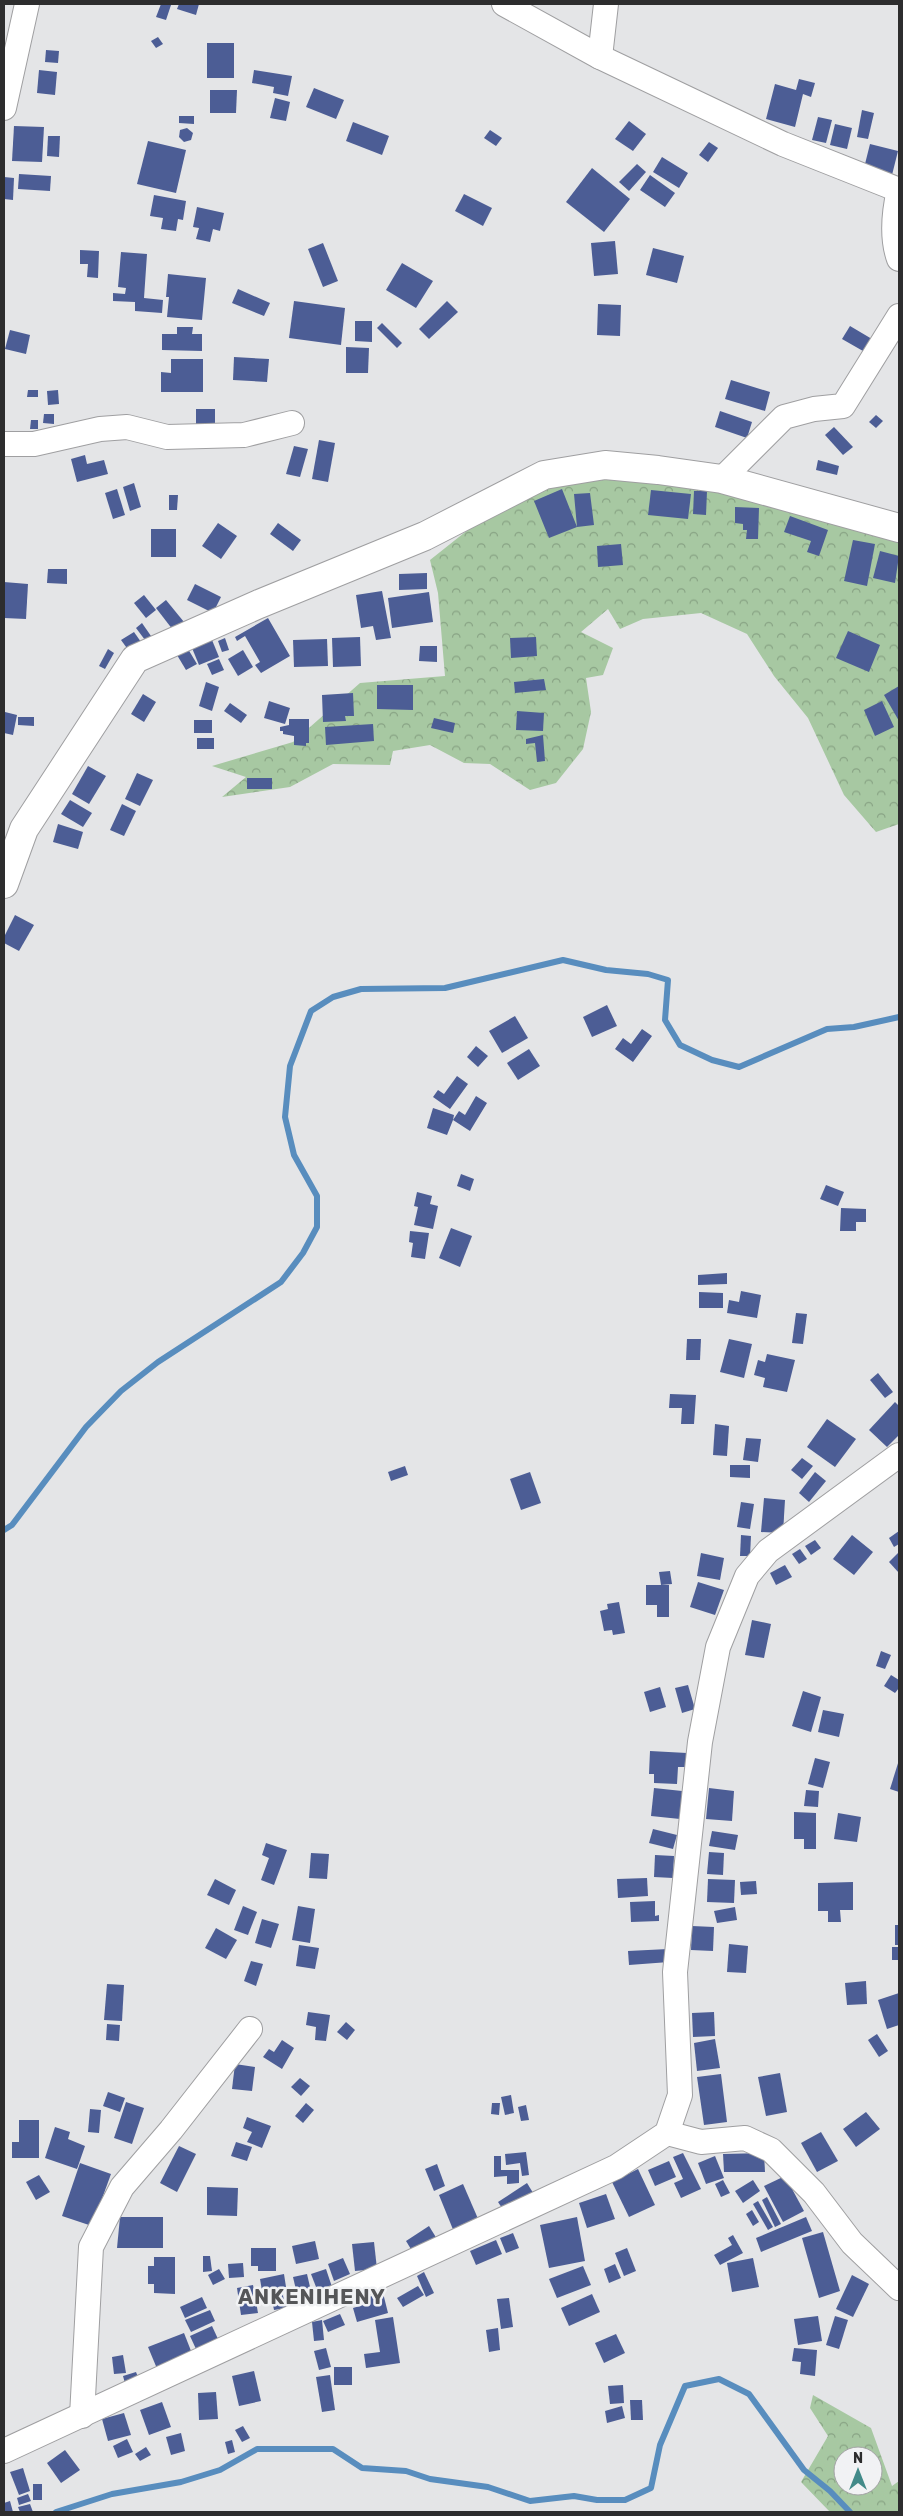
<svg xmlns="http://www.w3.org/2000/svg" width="903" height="2516" font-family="Rubik,sans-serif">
  <defs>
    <pattern id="forest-crowns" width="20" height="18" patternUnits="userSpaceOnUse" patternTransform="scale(1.25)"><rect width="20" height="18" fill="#a7c8a2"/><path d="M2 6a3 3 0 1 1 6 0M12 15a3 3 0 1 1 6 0" fill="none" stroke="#88a384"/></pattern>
  </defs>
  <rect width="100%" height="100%" fill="#e4e5e7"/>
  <!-- forest -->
  <g fill="url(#forest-crowns)" fill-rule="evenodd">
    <path d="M603 475 660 478 899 537V824L876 832 844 795 808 718 774 676 747 634 701 613 643 619 620 629 608 609 581 632 613 648 603 675 586 678 591 712 583 749 556 783 530 790 490 764 464 763 430 745 393 751 390 765 333 764 290 787 222 797 246 777 212 766 293 742 360 683 445 676 438 593 430 560 469 529 550 485Z"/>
    <path d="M813 2395 871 2428 892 2486 899 2481V2512H830L801 2482 828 2436 810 2408ZM843 2456H873V2486H843Z"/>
  </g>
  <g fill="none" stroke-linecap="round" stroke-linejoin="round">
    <!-- stream -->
    <g stroke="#588dbe" stroke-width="6">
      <path d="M4 1530 12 1525 86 1427 121 1391 158 1362 281 1282 303 1253 317 1227V1196L294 1155 285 1117 290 1066 311 1011 333 997 361 989 445 988 563 960 606 970 648 974 668 980 665 1020 680 1045 712 1060 739 1067 827 1029 854 1027 899 1017"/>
      <path d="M56 2512 112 2494 181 2482 220 2470 257 2449H333L362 2468 406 2471 430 2479 488 2487 530 2501 574 2496 597 2500H625L651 2488 660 2445 685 2386 719 2379 749 2394 804 2470 830 2491 850 2512"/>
    </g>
  </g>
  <!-- building -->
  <g fill="#4c5d95">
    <path d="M161 4 171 5 166 20 156 17Z"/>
    <path d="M179 4H199L196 15 177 9Z"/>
    <path d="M158 37 163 44 156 48 151 41Z"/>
    <rect x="207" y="43" width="27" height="35"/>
    <path d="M46 50 59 51 58 63 45 62Z"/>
    <path d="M39 70 57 72 55 95 37 93Z"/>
    <path d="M254 70 292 76 288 96 273 93 274 87 252 83Z"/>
    <path d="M799 79 815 83 811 97 803 94 795 127 766 119 775 84 796 90Z"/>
    <path d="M314 88 344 100 336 119 306 107Z"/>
    <path d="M210 90H237L236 113H210Z"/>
    <path d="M275 98 290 102 286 121 270 118Z"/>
    <path d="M862 110 874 113 868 139 857 137Z"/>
    <path d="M179 116H194V124L179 123Z"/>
    <path d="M818 117 832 120 826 143 812 140Z"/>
    <path d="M629 121 646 134 633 151 615 139Z"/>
    <path d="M353 122 389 136 382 155 346 141Z"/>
    <path d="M835 124 852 128 847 149 830 145Z"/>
    <path d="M14 126 44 127 42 162 12 161Z"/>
    <path d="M187 128 193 133 191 140 184 142 179 137 180 130Z"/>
    <path d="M490 130 502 138 496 146 484 138Z"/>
    <path d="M48 136H60L59 157 47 156Z"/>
    <path d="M148 141 186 150 176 193 137 184Z"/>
    <path d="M709 142 718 148 708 162 699 155Z"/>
    <path d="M870 144 898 151 892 175 864 168Z"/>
    <path d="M662 157 688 173 679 188 653 172Z"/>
    <path d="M637 164 646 172 629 191 619 182Z"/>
    <path d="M592 168 630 199 604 232 566 202Z"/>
    <path d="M19 174 51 176 50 191 18 189Z"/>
    <path d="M650 175 675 193 665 207 640 190Z"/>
    <path d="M4 177 14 178 13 200 4 199Z"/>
    <path d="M464 194 492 208 483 226 455 211Z"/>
    <path d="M154 195 186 201 183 220 178 219 176 231 161 229 163 218 150 216Z"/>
    <path d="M197 207 224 213 220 231 213 229 210 242 196 239 199 228 193 227Z"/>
    <path d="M615 241 618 274 594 276 591 243Z"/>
    <path d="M323 243 338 281 323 287 308 249Z"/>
    <path d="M653 248 684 256 677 283 646 275Z"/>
    <path d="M80 250 99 251 98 278 87 277 88 264H80Z"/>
    <path d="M121 252 147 254 144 298 163 300 162 313 135 311V302L113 301V293L125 294 126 288 118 287Z"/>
    <path d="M402 263 433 281 416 308 386 290Z"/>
    <path d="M168 274 206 278 202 320 167 317 169 297H166Z"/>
    <path d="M238 289 270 303 264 316 232 303Z"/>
    <path d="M294 301 345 308 341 345 289 338Z"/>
    <path d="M447 301 458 312 429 339 419 329Z"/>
    <path d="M598 304 621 305 620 336 597 335Z"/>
    <path d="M355 321H372V342L355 341Z"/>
    <path d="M382 323 402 343 397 348 377 328Z"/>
    <path d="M850 326 877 342 870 355 842 339Z"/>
    <path d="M177 327H193L192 334H202V351L162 350V334H177Z"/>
    <path d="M10 330 30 335 26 354 5 349Z"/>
    <path d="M346 347 369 348 368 373H346Z"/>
    <path d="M234 357 269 359 267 382 233 380Z"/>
    <path d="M171 359H203V392H161V372L171 373Z"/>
    <path d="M731 380 770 392 765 411 725 399Z"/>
    <path d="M28 390H38V397H27Z"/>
    <path d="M58 390 59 404 48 405 47 391Z"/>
    <path d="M196 409H215V430L196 431Z"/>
    <path d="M720 411 752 422 747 438 715 427Z"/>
    <path d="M44 414H54V424L43 423Z"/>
    <path d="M876 415 883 421 876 428 869 422Z"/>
    <path d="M31 420H38V429H30Z"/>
    <path d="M834 427 853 447 843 455 825 435Z"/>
    <path d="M319 440 335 443 328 482 312 479Z"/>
    <path d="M294 446 308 449 300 477 286 474Z"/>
    <path d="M85 455 87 464 104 460 108 474 77 482 71 459Z"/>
    <path d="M818 460 839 466 837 475 816 470Z"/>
    <path d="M134 483 141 507 130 511 123 487Z"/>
    <path d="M117 489 125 515 113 519 105 493Z"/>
    <path d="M562 489 577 527 574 494 590 493 594 525 577 527 549 538 534 501Z"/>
    <path d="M651 490 691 494 688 519 648 515Z"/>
    <path d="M694 491H707L706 515 693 514Z"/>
    <path d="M169 495H178L177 510H169Z"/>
    <path d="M735 507 759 508 758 539H746L747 530H743V524L735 523Z"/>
    <path d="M790 516 828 530 819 556 807 552 811 541 784 532Z"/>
    <path d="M218 523 237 536 221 559 202 546Z"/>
    <path d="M278 523 301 540 293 551 270 534Z"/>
    <rect x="151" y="529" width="25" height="28"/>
    <path d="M853 540 875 544 867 586 844 581Z"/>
    <path d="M621 544 623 565 598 567 597 546Z"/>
    <path d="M880 551 899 556 895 583 873 578Z"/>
    <path d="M48 569H67V584L47 583Z"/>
    <path d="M427 573V589L399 590V574Z"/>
    <path d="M4 582 28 584 26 619 4 618Z"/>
    <path d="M195 584 221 597 213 613 187 600Z"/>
    <path d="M382 591 391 638 376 640 373 626 361 628 356 595Z"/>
    <path d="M429 592 433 622 392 628 388 598Z"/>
    <path d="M144 595 156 610 146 618 134 603Z"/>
    <path d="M166 600 184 622 173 630 156 608Z"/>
    <path d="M268 618 290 656 261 673 255 665 260 662 245 636 237 641 235 637Z"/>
    <path d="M142 623 151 636 145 640 136 628Z"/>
    <path d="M848 631 880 645 869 672 836 658Z"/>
    <path d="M134 632 141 642 129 651 121 640Z"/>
    <path d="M360 637 361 666 333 667 332 638Z"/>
    <path d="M536 637 537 656 511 658 510 638Z"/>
    <path d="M225 638 229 650 222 652 218 641Z"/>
    <path d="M327 639 328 666 294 667 293 640Z"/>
    <path d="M212 640 219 657 199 665 192 648Z"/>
    <path d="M420 646H437V662L419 661Z"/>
    <path d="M108 649 114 653 105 669 99 666Z"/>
    <path d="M188 649 197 664 186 670 177 655Z"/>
    <path d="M243 650 253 667 238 676 228 659Z"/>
    <path d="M219 659 224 670 212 675 207 664Z"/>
    <path d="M544 679 546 690 515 693 514 682Z"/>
    <path d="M206 682 219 687 212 711 199 706Z"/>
    <path d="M377 685H413V710L377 709Z"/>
    <path d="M899 686V721L884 695Z"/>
    <path d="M353 693 354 716H345L346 721 323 722 322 695Z"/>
    <path d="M143 694 156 702 144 722 131 714Z"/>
    <path d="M269 701 290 708 285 724 264 718Z"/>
    <path d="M882 701 894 727 875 736 864 710Z"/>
    <path d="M230 703 247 715 241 723 224 711Z"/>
    <path d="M517 711 544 713 543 731 516 730Z"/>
    <path d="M5 712 17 715 13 735 4 733Z"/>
    <path d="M18 717H34V726L18 725Z"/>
    <path d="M434 718 455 723 453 733 431 728Z"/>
    <path d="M289 719H309V743H306V746L294 745V736L283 734V731H280V727L289 725Z"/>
    <rect x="194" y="720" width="18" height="13"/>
    <path d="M373 724 374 741 326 745 325 727Z"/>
    <path d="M543 735 545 761 537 762 535 743 526 744V739Z"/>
    <rect x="197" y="738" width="17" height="11"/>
    <path d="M88 766 106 776 89 804 72 794Z"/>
    <path d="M137 773 153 780 140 806 125 799Z"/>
    <rect x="247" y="778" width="25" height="11"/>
    <path d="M70 800 92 813 83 827 61 814Z"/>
    <path d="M122 804 136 811 124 836 110 830Z"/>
    <path d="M58 824 83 832 78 849 53 842Z"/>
    <path d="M15 915 34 925 19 951 4 943V937Z"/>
    <path d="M607 1005 617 1026 592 1037 583 1017Z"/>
    <path d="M515 1016 528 1038 502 1053 489 1031Z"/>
    <path d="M642 1029 652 1036 633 1062 615 1049 623 1038 631 1044Z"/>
    <path d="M476 1046 488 1056 478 1067 467 1057Z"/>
    <path d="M529 1049 540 1066 518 1080 507 1063Z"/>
    <path d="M457 1076 468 1084 450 1109 433 1097 438 1090 444 1094Z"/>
    <path d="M476 1096 487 1103 470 1131 453 1120 447 1135 427 1128 433 1108 454 1115 453 1120 459 1111 465 1115Z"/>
    <path d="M461 1174 474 1179 470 1191 457 1186Z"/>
    <path d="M826 1185 844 1192 838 1206 820 1199Z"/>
    <path d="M417 1192 432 1196 430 1204 438 1206 433 1229 414 1225 418 1207 414 1206Z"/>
    <path d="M841 1208 866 1209V1222H856V1231H840Z"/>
    <path d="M451 1228 472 1236 460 1267 439 1258Z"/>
    <path d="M410 1231 429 1233 425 1259 411 1257 413 1243 409 1242Z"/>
    <path d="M727 1273V1284L698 1285V1275Z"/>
    <path d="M741 1291 761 1295 757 1318 727 1313 729 1300 739 1302Z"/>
    <path d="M699 1292 723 1293V1308H699Z"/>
    <path d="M796 1313 807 1314 803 1344 792 1343Z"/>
    <path d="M687 1339H701L700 1360H686Z"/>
    <path d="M729 1339 752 1344 744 1378 720 1372Z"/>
    <path d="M767 1354 795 1360 787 1392 763 1387 765 1378 754 1375 758 1360 765 1362Z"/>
    <path d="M878 1373 893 1392 885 1398 870 1380Z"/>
    <path d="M670 1394 696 1395 694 1424H681L682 1408H669Z"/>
    <path d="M895 1402 899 1406V1435L887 1447 869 1430Z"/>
    <path d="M827 1419 856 1439 835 1467 807 1447Z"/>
    <path d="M715 1424 729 1426 727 1456 713 1455Z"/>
    <path d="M746 1438 761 1439 758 1462 743 1460Z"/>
    <path d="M802 1458 813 1466 802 1479 791 1470Z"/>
    <path d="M730 1465H750V1478L730 1477Z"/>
    <path d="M405 1466 408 1475 391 1481 388 1472Z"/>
    <path d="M530 1472 541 1503 521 1510 510 1479Z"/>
    <path d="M815 1472 826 1481 809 1502 799 1493Z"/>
    <path d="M764 1498 785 1500 783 1533 761 1532Z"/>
    <path d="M741 1502 754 1504 750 1529 737 1527Z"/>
    <path d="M899 1531V1544L894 1547 889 1538Z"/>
    <path d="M741 1535 751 1536 750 1556H740Z"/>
    <path d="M852 1535 873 1552 854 1575 833 1559Z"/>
    <path d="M815 1540 821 1548 811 1555 805 1546Z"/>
    <path d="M800 1549 807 1559 799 1564 792 1554Z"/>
    <path d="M899 1552V1573L889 1562Z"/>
    <path d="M701 1553 724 1558 720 1580 697 1576Z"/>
    <path d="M785 1565 792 1577 776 1585 770 1573Z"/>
    <path d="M670 1571 672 1584 661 1585 659 1572Z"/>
    <path d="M698 1582 724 1590 715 1615 690 1607Z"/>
    <path d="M646 1585H669V1617H657V1605H646Z"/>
    <path d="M619 1602 625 1633 613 1635 612 1630 604 1631 600 1611 608 1609 607 1604Z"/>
    <path d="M752 1620 771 1624 764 1658 745 1655Z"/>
    <path d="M881 1651 891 1655 885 1669 876 1666Z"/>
    <path d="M891 1675 899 1680V1688L895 1693 884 1686Z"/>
    <path d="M688 1685 695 1709 682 1713 675 1688Z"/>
    <path d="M660 1687 666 1707 650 1712 644 1692Z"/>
    <path d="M803 1691 821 1697 811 1732 792 1726Z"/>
    <path d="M823 1710 844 1714 839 1737 818 1732Z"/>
    <path d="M650 1751 687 1753 686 1767H678L677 1784 654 1783V1774H649Z"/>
    <path d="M815 1758 830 1762 823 1788 808 1784Z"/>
    <path d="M899 1760V1792L890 1789Z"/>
    <path d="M654 1788 682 1791 680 1819 651 1816Z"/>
    <path d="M709 1788 734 1791 732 1821 706 1819Z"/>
    <path d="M806 1790 819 1791 818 1807 804 1806Z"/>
    <path d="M794 1812 816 1813V1849H804V1839H794Z"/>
    <path d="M838 1813 861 1817 857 1842 834 1839Z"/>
    <path d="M653 1829 677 1835 673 1849 649 1843Z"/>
    <path d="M712 1831 738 1835 735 1850 709 1846Z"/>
    <path d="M266 1843 287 1850 274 1885 261 1880 269 1858 262 1855Z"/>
    <path d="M709 1852 724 1853 723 1875 707 1874Z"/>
    <path d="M311 1853 329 1854 327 1879 309 1878Z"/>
    <path d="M655 1855 674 1856 673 1878 654 1877Z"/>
    <path d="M647 1878 648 1896 618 1898 617 1879Z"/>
    <path d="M215 1879 236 1890 229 1905 207 1895Z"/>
    <path d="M708 1879 735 1880 734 1903 707 1902Z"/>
    <path d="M756 1881 757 1894 741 1895 740 1882Z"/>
    <path d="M853 1882V1910H840L841 1922H828V1911H818V1883Z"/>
    <path d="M655 1901V1916L659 1915V1921L631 1922 630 1902Z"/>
    <path d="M243 1906 257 1912 248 1935 234 1930Z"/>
    <path d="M298 1906 315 1909 310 1943 292 1940Z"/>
    <path d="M735 1907 737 1920 717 1923 714 1911Z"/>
    <path d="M262 1919 279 1924 271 1948 255 1943Z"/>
    <rect x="895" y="1925" width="4" height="20"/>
    <path d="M692 1926 714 1927 713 1951 691 1950Z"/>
    <path d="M216 1928 237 1940 226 1959 205 1948Z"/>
    <path d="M729 1944 748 1946 746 1973 727 1972Z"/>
    <path d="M299 1945 319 1948 315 1969 296 1966Z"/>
    <rect x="892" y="1947" width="7" height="13"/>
    <path d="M668 1949 669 1962 629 1965 628 1951Z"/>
    <path d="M251 1961 263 1964 256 1986 244 1981Z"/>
    <path d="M866 1981 867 2004 847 2005 845 1983Z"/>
    <path d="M107 1984 124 1985 122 2021 104 2020Z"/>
    <path d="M899 1993V2025L887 2029 878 2000Z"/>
    <path d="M308 2012 330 2015 326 2041 315 2040 316 2027 306 2025Z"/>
    <path d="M714 2012 715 2036 693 2037 692 2013Z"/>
    <path d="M346 2022 355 2030 347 2040 337 2032Z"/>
    <path d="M107 2024 120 2025 119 2041 106 2040Z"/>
    <path d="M877 2034 888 2051 879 2057 868 2040Z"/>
    <path d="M715 2039 720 2068 697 2071 694 2043Z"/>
    <path d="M282 2040 294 2048 282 2069 263 2057 269 2049 274 2052Z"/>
    <path d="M235 2064 255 2067 252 2091 232 2089Z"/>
    <path d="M780 2073 787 2112 766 2116 758 2077Z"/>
    <path d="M721 2074 727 2122 704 2125 697 2077Z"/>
    <path d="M300 2078 310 2086 301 2096 291 2087Z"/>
    <path d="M108 2092 125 2098 120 2112 103 2106Z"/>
    <path d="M511 2095 514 2113 505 2115 501 2097Z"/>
    <path d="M126 2102 144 2108 132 2144 114 2138Z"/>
    <path d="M306 2103 314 2110 303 2123 295 2116Z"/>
    <path d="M492 2103H500L499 2115 491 2114Z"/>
    <path d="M526 2105 529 2120 521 2121 518 2107Z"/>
    <path d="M90 2109 101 2110 99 2133 88 2132Z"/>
    <path d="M866 2112 880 2129 856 2147 843 2129Z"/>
    <path d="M247 2117 271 2126 262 2148 247 2142 252 2132 243 2128Z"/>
    <path d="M19 2120H39V2158H12V2142H19Z"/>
    <path d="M55 2127 70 2132 68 2139 85 2146 77 2169 45 2158Z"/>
    <path d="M821 2132 838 2161 817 2172 801 2143Z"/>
    <path d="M236 2142 252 2147 247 2161 231 2156Z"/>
    <path d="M179 2146 196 2154 177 2192 160 2183Z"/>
    <path d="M526 2152 529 2175 522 2176 520 2163 506 2165 505 2154Z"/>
    <path d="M683 2153 701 2189 681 2198 674 2183 683 2179 673 2157Z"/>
    <path d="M764 2153 765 2172H724L723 2154Z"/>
    <path d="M494 2156H501V2170H519V2183L507 2184V2176L494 2177Z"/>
    <path d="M715 2156 724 2178 706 2184 698 2163Z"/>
    <path d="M669 2161 676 2177 655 2186 648 2170Z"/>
    <path d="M80 2163 111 2174 92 2226 62 2216Z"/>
    <path d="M437 2164 445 2186 434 2191 425 2169Z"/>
    <path d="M638 2169 655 2205 629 2217 612 2182Z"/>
    <path d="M39 2175 50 2192 36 2200 26 2182Z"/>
    <path d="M785 2176 804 2211 783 2222 764 2186Z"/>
    <path d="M723 2180 730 2193 721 2197 715 2184Z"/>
    <path d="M753 2180 760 2191 743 2203 735 2191Z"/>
    <path d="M527 2183 535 2196 506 2214 498 2202Z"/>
    <path d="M463 2184 479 2221 454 2232 439 2195Z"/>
    <path d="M207 2187 238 2188 237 2216 207 2215Z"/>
    <path d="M606 2194 615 2219 587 2228 579 2203Z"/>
    <path d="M767 2197 781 2224 775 2227 762 2200Z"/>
    <path d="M758 2201 773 2227 768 2230 753 2204Z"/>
    <path d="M752 2210 759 2222 753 2226 746 2214Z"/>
    <path d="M120 2217H163V2248H117Z"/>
    <path d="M577 2217 585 2261 549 2268 540 2225Z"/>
    <path d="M806 2217 812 2231 761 2252 756 2238Z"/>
    <path d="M429 2226 437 2239 414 2254 406 2241Z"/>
    <path d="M823 2232 840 2291 819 2298 802 2238Z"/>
    <path d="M513 2233 519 2248 506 2253 500 2238Z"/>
    <path d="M733 2235 743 2253 720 2265 714 2255 732 2245 728 2238Z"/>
    <path d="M496 2240 502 2254 476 2265 470 2251Z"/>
    <path d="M315 2241 319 2259 296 2264 292 2246Z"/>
    <path d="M374 2242 377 2269 355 2271 352 2244Z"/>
    <path d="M251 2248H276V2271H258V2266H251Z"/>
    <path d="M627 2248 636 2271 624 2276 615 2253Z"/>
    <path d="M203 2256H210L212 2271 203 2272Z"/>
    <path d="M154 2257H175V2294L154 2293V2284H148V2266H154Z"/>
    <path d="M343 2258 350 2274 334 2281 328 2264Z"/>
    <path d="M753 2258 759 2287 732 2292 727 2263Z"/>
    <path d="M243 2263 244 2277 229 2278 228 2264Z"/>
    <path d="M615 2264 621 2278 609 2283 604 2269Z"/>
    <path d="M583 2266 591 2285 557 2298 549 2279Z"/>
    <path d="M219 2269 225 2279 213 2285 208 2275Z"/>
    <path d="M326 2269 332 2287 318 2292 311 2274Z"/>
    <path d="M424 2272 434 2293 426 2297 417 2276Z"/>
    <path d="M284 2274 286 2287 262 2291 260 2279Z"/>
    <path d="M307 2274 314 2304 300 2307 293 2277Z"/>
    <path d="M852 2275 869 2284 853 2317 836 2309Z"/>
    <path d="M253 2285 258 2313 241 2315 237 2288Z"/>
    <path d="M418 2286 424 2295 403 2307 397 2298Z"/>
    <path d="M282 2292 286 2308 274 2310 271 2295Z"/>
    <path d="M383 2293 388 2313 357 2322 353 2308 370 2303 368 2297Z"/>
    <path d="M592 2294 600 2312 569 2326 561 2308Z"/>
    <path d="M202 2297 207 2308 185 2318 180 2307Z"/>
    <path d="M509 2298 513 2327 501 2329 497 2299Z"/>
    <path d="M210 2310 215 2321 191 2332 185 2320Z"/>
    <path d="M340 2314 345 2325 328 2332 323 2321Z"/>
    <path d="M818 2316 822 2341 798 2345 794 2319Z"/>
    <path d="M835 2316 848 2320 839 2349 826 2345Z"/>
    <path d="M393 2317 400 2363 366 2368 364 2354 380 2352 375 2320Z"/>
    <path d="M322 2320 324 2340 314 2341 312 2322Z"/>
    <path d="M212 2326 218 2339 196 2349 190 2336Z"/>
    <path d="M498 2328 500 2350 489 2352 486 2330Z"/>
    <path d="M184 2333 193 2356 158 2371 148 2347Z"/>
    <path d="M616 2334 625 2353 604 2363 595 2343Z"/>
    <path d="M326 2348 331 2367 319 2370 314 2351Z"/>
    <path d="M794 2348 817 2350 815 2376 800 2374 801 2362 792 2361Z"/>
    <path d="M123 2355 126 2373 114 2374 112 2357Z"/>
    <rect x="334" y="2367" width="18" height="18"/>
    <path d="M254 2371 261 2401 239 2406 232 2376Z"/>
    <path d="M136 2372 140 2382 126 2387 123 2376Z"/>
    <path d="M330 2375 335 2410 322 2412 316 2377Z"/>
    <path d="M623 2385 624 2403 610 2404 608 2386Z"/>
    <path d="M216 2392 218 2419 199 2420 198 2393Z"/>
    <path d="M630 2400H642L643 2420H631Z"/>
    <path d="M162 2402 171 2427 149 2435 140 2410Z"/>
    <path d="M622 2406 625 2418 607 2423 605 2411Z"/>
    <path d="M124 2413 131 2435 108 2441 102 2419Z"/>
    <path d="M243 2426 250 2438 242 2442 235 2430Z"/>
    <path d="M181 2433 185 2451 171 2455 166 2437Z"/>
    <path d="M127 2439 133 2452 118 2458 113 2446Z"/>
    <path d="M232 2440 235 2452 228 2454 225 2442Z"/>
    <path d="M146 2447 151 2455 140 2461 135 2454Z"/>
    <path d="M65 2450 80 2470 61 2483 47 2463Z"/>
    <path d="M23 2468 30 2491 19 2495 10 2472Z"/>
    <rect x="33" y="2484" width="9" height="16"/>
    <path d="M28 2494 31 2501 19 2505 17 2498Z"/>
    <path d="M10 2501 13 2512H4V2503Z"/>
    <path d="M30 2504 33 2512H20L18 2507Z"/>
  </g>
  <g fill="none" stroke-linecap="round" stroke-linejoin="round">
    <!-- minor casing -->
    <g stroke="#9f9fa1" stroke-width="26">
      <g id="minor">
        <path d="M504 4 600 57 783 144 899 190"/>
        <path d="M600 57 606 4"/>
        <path d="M4 108 27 4"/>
        <path d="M899 190C894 212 891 237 899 259"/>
        <path d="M4 444H34L100 429 127 427 167 437 244 435 292 423"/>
        <path d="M722 479 784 417 814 409 843 406 899 316"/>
        <path d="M667 2133 701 2142 745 2138 771 2150 814 2193 852 2243 899 2288"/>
        <path d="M82 2416 91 2247 122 2187 171 2130 250 2029"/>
        <path d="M4 2451 616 2167 667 2133 680 2095 675 1972 700 1742 718 1647 747 1576 768 1551 899 1455"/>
      </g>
    </g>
    <!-- tertiary casing -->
    <g stroke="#9f9fa1" stroke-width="30">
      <path id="tertiary" d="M4 884 24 829 135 659 259 604 425 536 544 475 605 465 658 470 722 479 899 528"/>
    </g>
    <!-- minor -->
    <use href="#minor" stroke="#fff" stroke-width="24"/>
    <!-- tertiary -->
    <use href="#tertiary" stroke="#fff" stroke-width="28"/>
  </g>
  <g text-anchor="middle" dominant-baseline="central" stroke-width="5" stroke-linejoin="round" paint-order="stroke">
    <!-- district labels -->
    <g font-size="21" font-weight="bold" letter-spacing="1" fill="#555658" stroke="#f1f2f4">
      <text x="312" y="2296">ANKENIHENY</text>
    </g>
  </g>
  <!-- border -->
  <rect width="903" height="2516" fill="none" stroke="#2d2d2e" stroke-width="10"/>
  <!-- north arrow -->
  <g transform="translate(858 2471)"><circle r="24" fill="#f1f2f4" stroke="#a3a3a5"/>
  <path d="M0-4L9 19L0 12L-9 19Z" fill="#428a89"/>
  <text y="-8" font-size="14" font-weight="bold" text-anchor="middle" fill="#2d2d2e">N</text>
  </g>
</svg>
